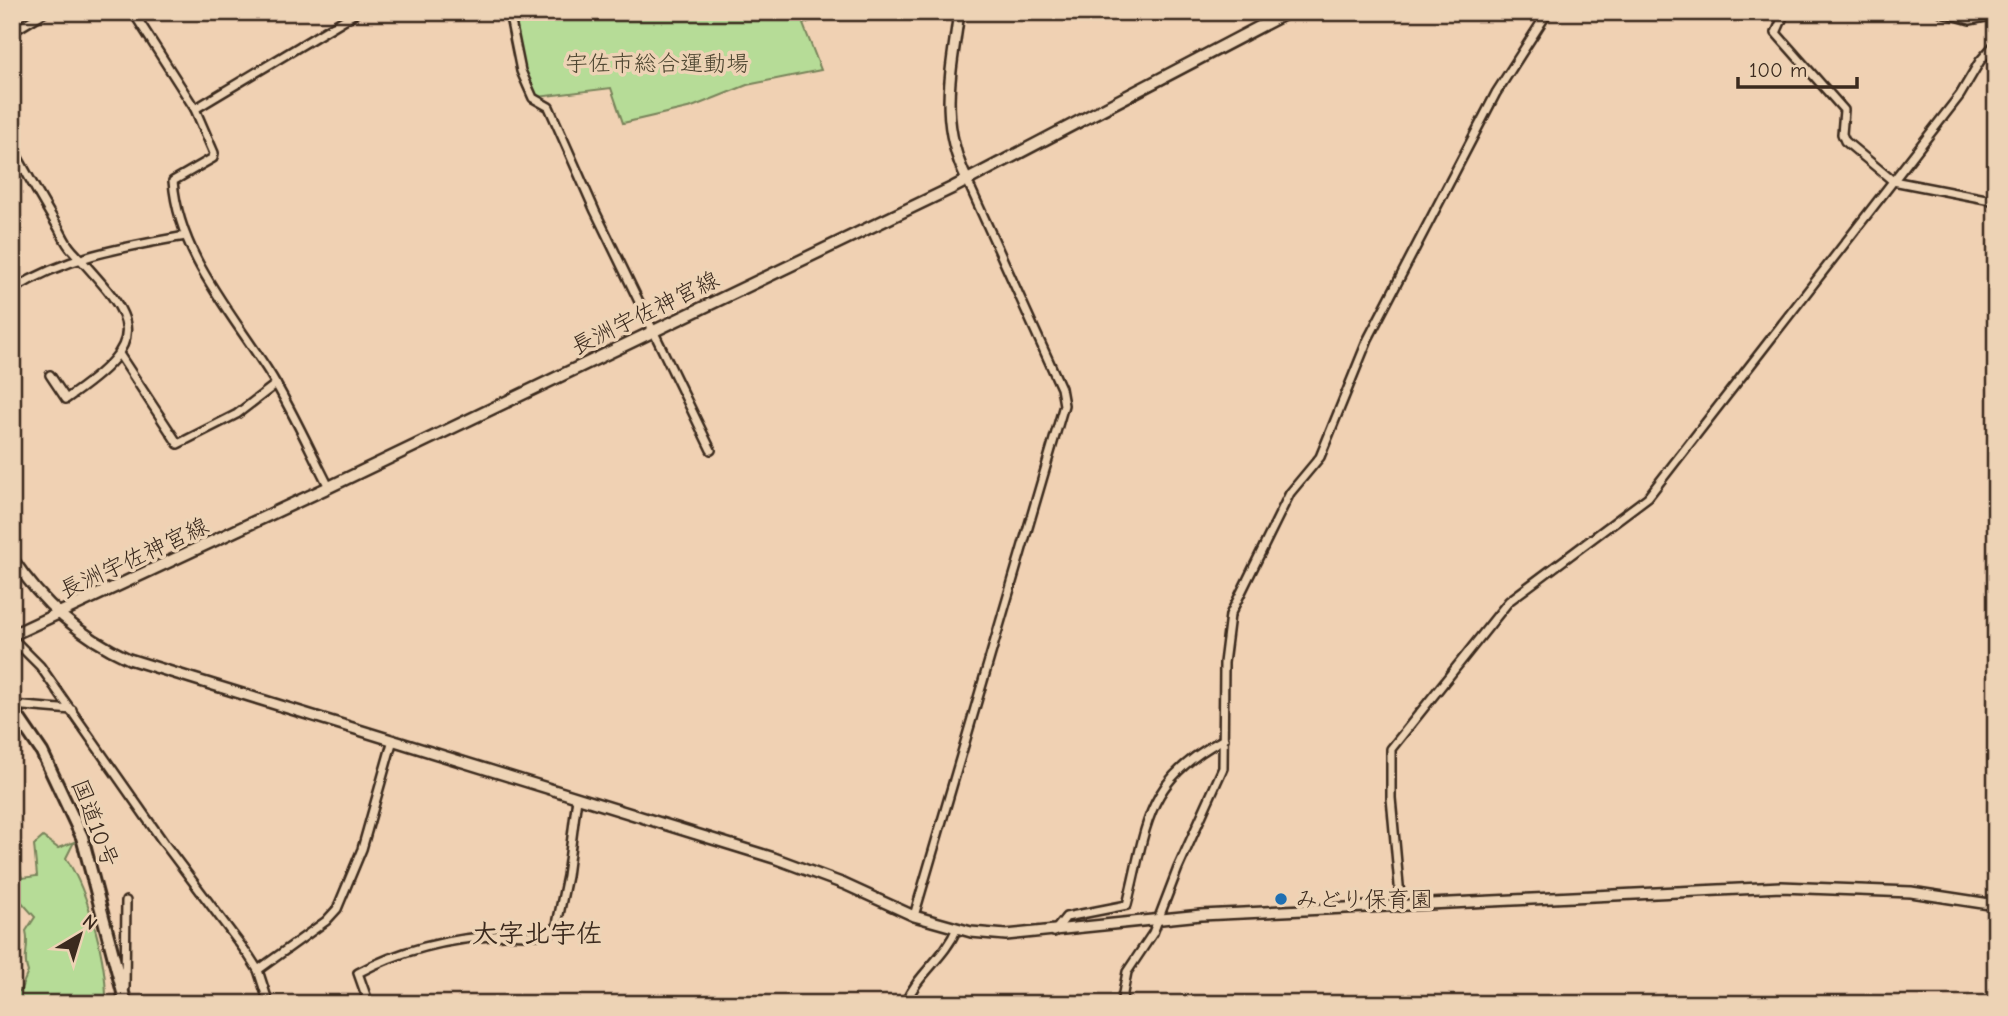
<svg xmlns="http://www.w3.org/2000/svg" width="2008" height="1016" font-family="'Comic Neue','Klee One',sans-serif">
  <rect width="100%" height="100%" fill="#f0d1b3"/>
  <filter id="ink" filterUnits="userSpaceOnUse"><feTurbulence type="fractalNoise" baseFrequency=".0143" numOctaves="2"/><feDisplacementMap in="SourceGraphic" scale="14" xChannelSelector="R" yChannelSelector="G"/><feConvolveMatrix kernelMatrix="1 2 1 2 8 2 1 2 1" color-interpolation-filters="sRGB"/></filter>
  <g filter="url(#ink)">
    <!-- green -->
    <g fill="#b6dc97" stroke="#78835a" stroke-width="2">
      <path d="M511 12H833L803 24 821 70 747 85 692 107 623 123 611 88 538 97 526 79Z"/>
      <path d="M43 837 58 848 74 842 66 858C89 893 107 962 106 1004H12V991H20L28 972C22 958 30 946 26 931L35 917 12 891V842L22 878 37 876 34 845Z"/>
    </g>
    <g fill="none" stroke-linecap="round" stroke-linejoin="round">
      <!-- minor casing -->
      <g stroke="#3b2a1e" stroke-width="12">
        <g id="minor">
          <path d="M133 12 195 109 214 153 213 158 173 181C179 257 234 315 272 377 293 412 310 450 329 487"/>
          <path d="M509 12 521 71 533 98 549 107 595 211 711 450"/>
          <path d="M1781 12 1783 17 1776 33 1844 110 1842 134 1845 141 1893 181 1996 201"/>
          <path d="M1941 12 1970 20 1996 15"/>
          <path d="M12 32 45 12"/>
          <path d="M195 109 357 12"/>
          <path d="M12 147C27 174 42 201 58 227 62 234 66 244 72 250 136 320 155 338 66 399L50 375"/>
          <path d="M12 290C67 256 124 247 185 236"/>
          <path d="M119 354 178 444 237 414 276 384"/>
          <path d="M12 638 40 666 164 843 249 956 258 970 269 1004"/>
          <path d="M12 705 72 710"/>
          <path d="M1401 907 1391 798V749L1509 601 1648 497 1960 95 1980 61 1996 43"/>
          <path d="M914 916 1064 405 1061 388 967 180"/>
          <path d="M1054 932 1066 917 1127 905C1147 827 1144 780 1224 739"/>
          <path d="M258 970 326 921 337 909 362 849 392 743"/>
          <path d="M125 988 126 901"/>
          <path d="M369 1004 358 973C402 949 453 938 503 935 518 933 543 939 556 929L567 876 577 798"/>
          <path d="M905 1004C917 974 945 958 957 928"/>
          <path d="M1121 1004 1127 972 1153 933 1178 868 1223 768 1224 663 1230 615 1290 493 1320 457 1368 339 1496 93 1548 12"/>
        </g>
      </g>
      <!-- tertiary casing -->
      <g stroke="#3b2a1e" stroke-width="14">
        <g id="tertiary">
          <path d="M959 12C951 74 938 121 967 180"/>
          <path d="M12 558C43 604 79 636 129 659L774 858 844 884 914 916 971 932 1006 935 1201 915 1781 887 1911 892 1996 905"/>
        </g>
      </g>
      <!-- secondary casing -->
      <g stroke="#3b2a1e" stroke-width="15">
        <path id="secondary" d="M12 635 329 487 954 187 1288 12"/>
      </g>
      <!-- trunk casing -->
      <g stroke="#3b2a1e" stroke-width="16">
        <path id="trunk" d="M12 708 42 752 82 837 126 1004"/>
      </g>
      <!-- minor -->
      <use href="#minor" stroke="#edd3b5" stroke-width="7"/>
      <!-- tertiary -->
      <use href="#tertiary" stroke="#edd3b5" stroke-width="9"/>
      <!-- secondary -->
      <use href="#secondary" stroke="#edd3b5" stroke-width="10"/>
      <!-- trunk -->
      <use href="#trunk" stroke="#edd3b5" stroke-width="10"/>
    </g>
  </g>
  <!-- markers -->
  <circle fill="#1f6fb2" stroke="#edd3b5" stroke-width="2.5" cx="1281" cy="899" r="7"/>
  <g text-anchor="middle" dominant-baseline="central" stroke-width="7" stroke-linejoin="round" paint-order="stroke">
    <!-- park labels -->
    <g font-size="23" fill="#4d4530" stroke="#edd3b5">
      <text x="657" y="63">宇佐市総合運動場</text>
    </g>
    <!-- street labels -->
    <g font-size="23" fill="#3b2a1e" stroke="#edd3b5">
      <text transform="translate(645 313) rotate(-26)">長洲宇佐神宮線</text>
      <text transform="translate(134 558) rotate(-25)">長洲宇佐神宮線</text>
      <text transform="translate(95 823) rotate(69)">国道10号</text>
    </g>
    <!-- poi labels -->
    <g font-size="23" fill="#3b2a1e" stroke="#edd3b5" text-anchor="start">
      <text x="1295" y="899">みどり保育園</text>
    </g>
    <!-- quarter labels -->
    <g font-size="26" font-weight="bold" fill="#3b2a1e" stroke="#edd3b5">
      <text x="537" y="934">大字北宇佐</text>
    </g>
  </g>
  <!-- margin -->
  <rect width="2008" height="1016" fill="none" stroke="#edd3b5" stroke-width="42"/>
  <rect x="21" y="21" width="1966" height="974" fill="none" stroke="#3b2a1e" stroke-width="2.5" filter="url(#ink)"/>
  <!-- north arrow -->
  <g transform="translate(80 935) rotate(38)" stroke="#edd3b5" stroke-width="5" paint-order="stroke">
  <path d="M0-5L12 26L0 18L-12 26Z" fill="#3b2a1e"/>
  <text y="-10" font-size="19" font-weight="bold" text-anchor="middle" fill="#3b2a1e">N</text>
  </g>
  <!-- scale -->
  <path d="M1738 77v10h119v-10" fill="none" stroke="#3b2a1e" stroke-width="3.5"/>
  <text x="1749" y="77" font-size="21" fill="#3b2a1e" stroke="#edd3b5" stroke-width="5" paint-order="stroke">100 m</text>
</svg>
